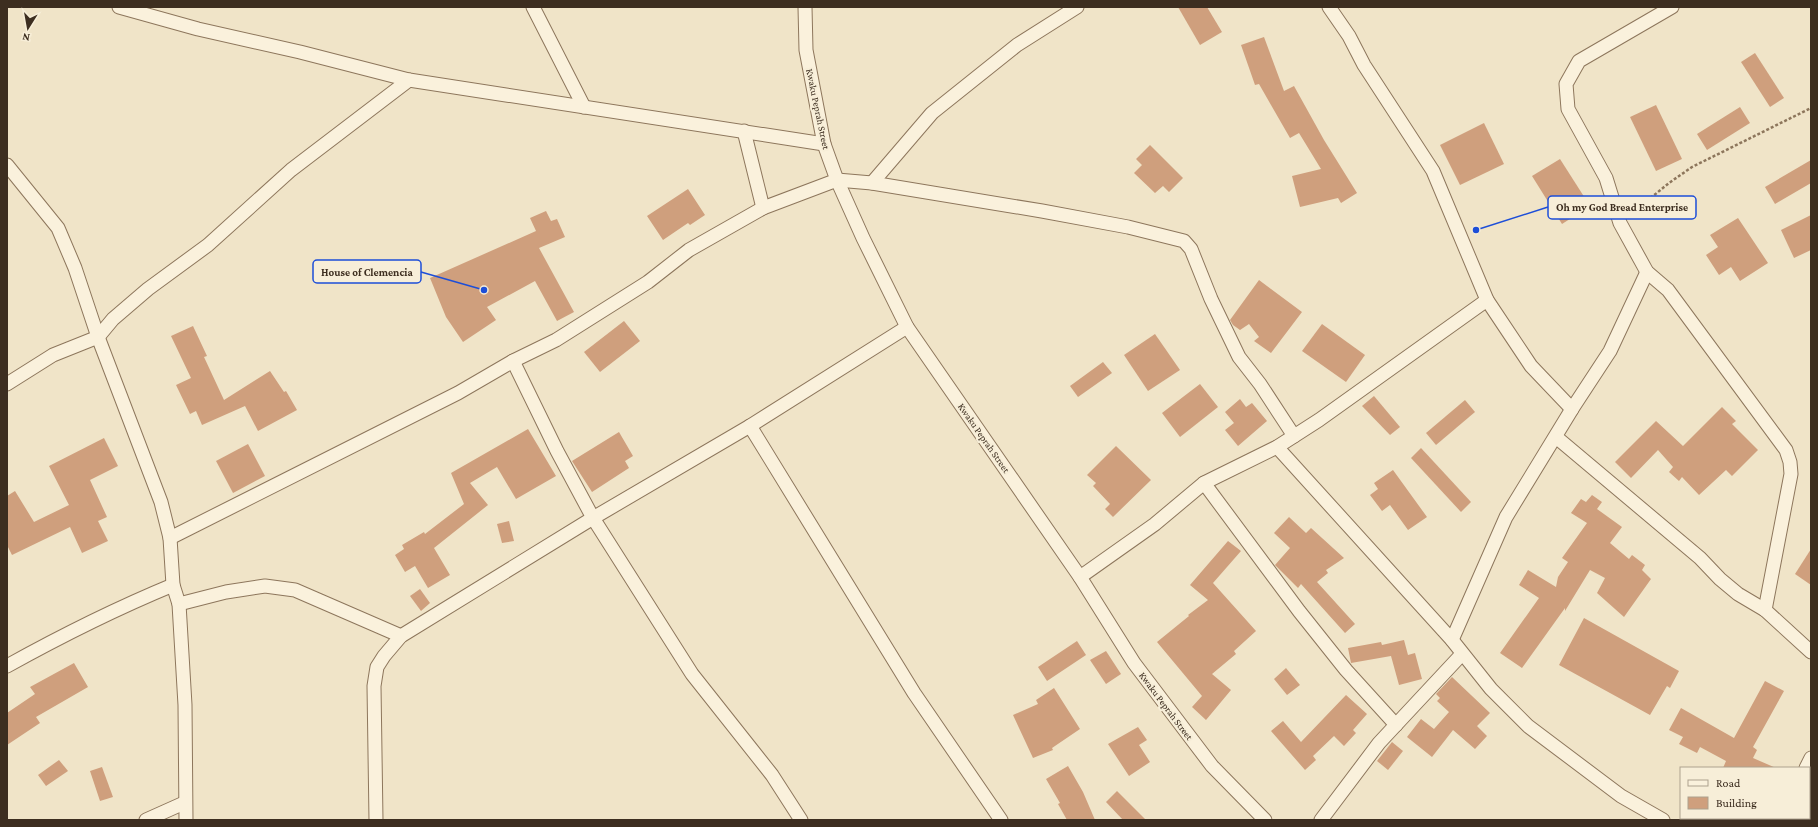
<svg xmlns="http://www.w3.org/2000/svg" width="1818" height="827" font-family="'Crimson Pro',serif">
  <rect width="100%" height="100%" fill="#f0e4c8"/>
  <!-- building -->
  <g fill="#cf9f7d">
    <path d="M1178 7H1207L1222 32 1200 45Z"/>
    <path d="M1264 37 1284 91 1294 86 1324 140 1357 193 1341 203 1338 198 1300 207 1292 176 1321 169 1299 133 1290 138 1259 84 1255 85 1241 45Z"/>
    <path d="M1755 53 1784 98 1770 107 1741 62Z"/>
    <path d="M1656 105 1682 159 1656 171 1630 117Z"/>
    <path d="M1740 107 1750 123 1707 150 1697 134Z"/>
    <path d="M1484 123 1504 164 1460 185 1440 145Z"/>
    <path d="M1150 145 1183 178 1169 192 1163 186 1155 193 1134 173 1142 165 1136 159Z"/>
    <path d="M1560 159 1590 206 1562 224 1532 176Z"/>
    <path d="M1811 160V183L1775 204 1765 187Z"/>
    <path d="M688 189 705 215 690 225 688 223 663 240 647 216Z"/>
    <path d="M546 211 551 221 557 219 565 237 539 248 574 312 557 321 535 281 487 307 496 320 463 342 446 317 430 278 536 231 530 218Z"/>
    <path d="M1811 215V250L1794 258 1781 230Z"/>
    <path d="M1738 218 1768 263 1740 281 1731 267 1719 275 1706 255 1718 247 1710 235Z"/>
    <path d="M1259 280 1302 312 1271 353 1254 341 1259 337 1249 324 1240 330 1233 325 1230 320Z"/>
    <path d="M624 321 640 341 600 372 584 352Z"/>
    <path d="M1322 324 1365 355 1346 382 1302 351Z"/>
    <path d="M193 326 207 356 204 357 224 400 270 371 284 392 286 391 297 410 258 431 245 406 202 425 196 411 190 414 176 385 191 378 171 336Z"/>
    <path d="M1155 334 1180 370 1148 391 1124 355Z"/>
    <path d="M1103 362 1112 373 1078 397 1070 386Z"/>
    <path d="M1200 384 1218 407 1180 437 1162 413Z"/>
    <path d="M1374 396 1400 427 1390 435 1362 406Z"/>
    <path d="M1240 399 1246 407 1252 403 1267 421 1238 446 1225 430 1234 423 1225 412Z"/>
    <path d="M1465 400 1475 412 1436 445 1426 433Z"/>
    <path d="M1722 407 1736 421 1732 424 1758 450 1732 476 1726 470 1699 495 1682 477 1679 481 1669 472 1673 467 1658 450 1631 478 1615 462 1656 421 1683 446Z"/>
    <path d="M528 429 556 476 516 499 497 467 470 483 488 505 434 548 450 575 428 588 415 566 405 572 395 555 404 549 402 545 424 532 425 534 464 504 451 473Z"/>
    <path d="M619 432 633 456 625 461 629 468 592 492 572 461Z"/>
    <path d="M104 438 118 466 90 480 107 517 98 521 108 541 82 553 70 527 12 555 7 545V496L15 491 34 522 69 505 49 466Z"/>
    <path d="M248 444 265 476 233 493 216 461Z"/>
    <path d="M1116 446 1151 480 1113 517 1105 509 1110 504 1093 486 1096 483 1087 475Z"/>
    <path d="M1421 448 1471 502 1461 512 1411 458Z"/>
    <path d="M1393 470 1427 517 1408 530 1390 505 1382 511 1370 495 1378 489 1374 483Z"/>
    <path d="M1592 495 1602 502 1597 509 1622 527 1610 543 1629 559 1632 555 1645 565 1642 570 1651 579 1624 617 1597 593 1605 578 1590 570 1565 611V608L1522 668 1500 653 1539 598 1519 585 1528 570 1556 587 1558 577 1568 562 1562 558 1587 523 1571 513 1581 499 1586 502Z"/>
    <path d="M1289 517 1306 533 1311 528 1344 558 1326 570 1328 573 1317 582 1355 624 1345 633 1301 584 1298 588 1275 565 1290 548 1274 533Z"/>
    <path d="M509 521 514 541 502 543 497 524Z"/>
    <path d="M1228 541 1241 551 1213 583 1256 631 1234 651 1236 654 1212 674 1231 690 1206 720 1192 707 1202 696 1157 642 1189 616 1188 615 1208 600 1190 585Z"/>
    <path d="M1811 549V585L1795 574Z"/>
    <path d="M420 589 430 603 421 611 410 596Z"/>
    <path d="M1584 618 1679 671 1670 688 1667 686 1650 715 1559 665Z"/>
    <path d="M1404 640 1408 655 1415 653 1422 679 1399 685 1391 656 1351 663 1348 648 1381 642 1382 645Z"/>
    <path d="M1077 641 1086 655 1047 681 1038 667Z"/>
    <path d="M1106 651 1121 674 1106 684 1090 660Z"/>
    <path d="M74 663 88 687 36 717 40 723 7 745V713L35 694 30 687Z"/>
    <path d="M1286 668 1300 685 1287 695 1274 679Z"/>
    <path d="M1452 677 1490 713 1477 726 1487 736 1475 749 1453 730 1432 757 1407 737 1421 719 1434 729 1449 712 1437 701 1440 698 1436 694Z"/>
    <path d="M1765 681 1784 691 1753 747 1757 750 1753 758 1776 768H1723L1726 761 1700 747 1697 753 1679 744 1683 737 1669 730 1681 708 1734 738Z"/>
    <path d="M1054 688 1080 729 1052 748 1053 750 1033 758 1013 715 1038 704 1036 700Z"/>
    <path d="M1346 695 1367 714 1353 730 1356 733 1344 746 1334 736 1313 756 1316 760 1305 770 1271 731 1283 721 1301 742Z"/>
    <path d="M1138 727 1147 740 1139 745 1150 762 1129 776 1108 744Z"/>
    <path d="M1392 742 1403 751 1388 770 1377 761Z"/>
    <path d="M59 760 68 771 46 786 38 775Z"/>
    <path d="M1068 766 1083 792 1095 820H1067L1058 804 1060 803 1046 779Z"/>
    <path d="M102 767 113 797 100 801 90 771Z"/>
    <path d="M1117 791 1146 820H1123L1106 802Z"/>
  </g>
  <g fill="none" stroke-linecap="round" stroke-linejoin="round">
    <!-- minor casing -->
    <g stroke="#8d765c" stroke-width="15">
      <g id="minor">
        <path d="M119 7 198 29 300 52 409 80 824 144"/>
        <path d="M533 7 584 107"/>
        <path d="M805 7 806 50 824 144 837 180 863 238 907 327 1080 577 1134 663 1212 766 1265 820"/>
        <path d="M1329 7 1349 36 1364 65 1433 171 1487 300 1531 366 1572 409"/>
        <path d="M1672 7 1579 61 1566 84 1568 109 1606 178 1620 223 1647 272 1668 290 1786 450 1790 462 1791 474 1765 610"/>
        <path d="M744 131 763 208"/>
        <path d="M7 165 58 228 75 268 98 337 161 502 170 538 173 585 179 604 185 705 186 820"/>
        <path d="M872 183 932 113 1017 45 1077 7"/>
        <path d="M513 361 557 451 593 518 692 674 772 775 801 820"/>
        <path d="M7 384 53 355 98 337 113 319 148 289 208 245 291 170 409 80"/>
        <path d="M750 426 914 693 1001 820"/>
        <path d="M1556 437 1700 558 1720 579 1738 594 1765 610 1811 652"/>
        <path d="M1277 447 1452 640 1491 689 1528 726 1621 796 1663 820"/>
        <path d="M1204 483 1277 447 1319 420 1487 300"/>
        <path d="M170 538 458 393 513 361 556 340 648 282 689 250 763 208 837 180 872 183 1042 211 1128 227 1184 241 1191 249 1211 299 1239 357 1260 384 1294 436"/>
        <path d="M1080 577 1155 524 1204 483 1299 611 1346 670 1396 725"/>
        <path d="M179 604 226 592 265 586 295 590 401 636"/>
        <path d="M1452 640 1506 517 1572 409 1610 351 1647 272"/>
        <path d="M7 666C61 636 115 609 173 585"/>
        <path d="M1806 768 1811 758"/>
        <path d="M146 820 184 803"/>
        <path d="M376 820 374 686 377 667 384 656 401 636 593 518 750 426 907 327"/>
        <path d="M1321 820 1379 743 1462 654"/>
        <path d="M1779 820 1780 818"/>
      </g>
    </g>
    <!-- path -->
    <path stroke="#8d765c" stroke-width="2.5" stroke-dasharray="3 2" stroke-linecap="butt" d="M1631 214 1669 183 1692 167 1811 108"/>
    <!-- minor -->
    <use href="#minor" stroke="#faf1dc" stroke-width="13"/>
  </g>
  <g text-anchor="middle" dominant-baseline="central" stroke-width="4" stroke-linejoin="round" paint-order="stroke">
    <!-- street labels -->
    <g font-size="10" fill="#3d2e20" stroke="#f7eed8">
      <text transform="translate(818 109) rotate(78)">Kwaku Peprah Street</text>
      <text transform="translate(984 438) rotate(55)">Kwaku Peprah Street</text>
      <text transform="translate(1166 706) rotate(53)">Kwaku Peprah Street</text>
    </g>
  </g>
  <!-- callouts -->
  <path fill="none" stroke="#1d4ed8" stroke-width="1.5" d="M1476 230L1548 207M484 290L421 272"/>
  <g fill="#1d4ed8" stroke="#f7eed8" stroke-width="1.5">
    <circle cx="1476" cy="230" r="4"/>
    <circle cx="484" cy="290" r="4"/>
  </g>
  <g fill="#f7eed8" stroke="#1d4ed8" stroke-width="1.5">
    <rect x="1548" y="196" width="148" height="23" rx="4"/>
    <rect x="313" y="260" width="108" height="23" rx="4"/>
  </g>
  <g font-size="11" text-anchor="middle" font-weight="bold" fill="#3d2e20">
    <text x="1622" y="211">Oh my God Bread Enterprise</text>
    <text x="367" y="276">House of Clemencia</text>
  </g>
  <!-- border -->
  <rect width="1818" height="827" fill="none" stroke="#3d2e20" stroke-width="16"/>
  <!-- legend -->
  <rect x="1680" y="767" width="130" height="52" fill="#f7eed8" stroke="#ada18e"/>
  <rect x="1688" y="780" width="20" height="6" fill="#faf1dc" stroke="#ada18e"/>
  <text x="1716" y="787" font-size="12" fill="#3d2e20">Road</text>
  <rect x="1688" y="797" width="20" height="12" fill="#cf9f7d" stroke="#ada18e"/>
  <text x="1716" y="807" font-size="12" fill="#3d2e20">Building</text>
  <!-- north arrow -->
  <g transform="translate(28 28) rotate(191)" stroke="#f7eed8" stroke-width="3" paint-order="stroke">
  <path d="M0-3L7 15L0 10L-7 15Z" fill="#3d2e20"/>
  <text y="-6" font-size="11" font-weight="bold" text-anchor="middle" fill="#3d2e20">N</text>
  </g>
</svg>
